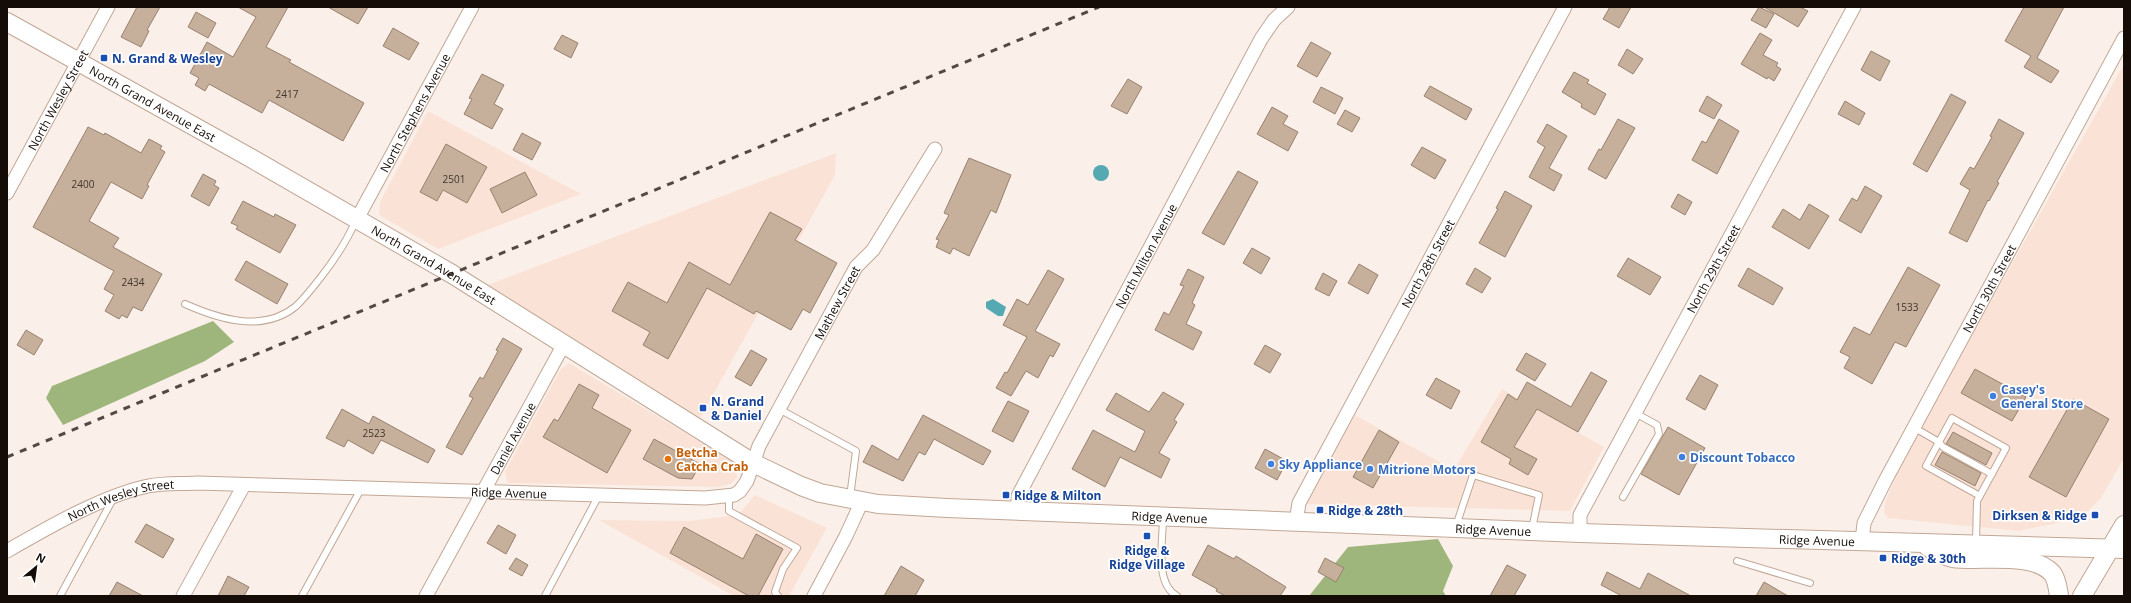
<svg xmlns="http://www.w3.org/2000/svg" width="2131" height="603" font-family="'Open Sans',sans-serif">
  <rect width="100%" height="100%" fill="#fbf0e9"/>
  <!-- commercial -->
  <g fill="#fae3d6">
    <path d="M2124 64V458L2101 498 2083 516 2053 524 2018 531 1888 518 1884 512 1885 502 1908 449Z"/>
    <path d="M428 111 581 194 438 249 379 215 380 202Z"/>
    <path d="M836 153 835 175 699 420 485 286Z"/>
    <path d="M569 363 735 463 737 477 731 484 718 487 508 483 505 472 560 370Z"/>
    <path d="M1502 389 1604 447 1570 511 1306 504 1355 415 1454 470Z"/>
    <path d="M755 495 827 528 789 596H734L599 520 689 521 738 515Z"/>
  </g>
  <!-- forest -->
  <g fill="#9eb67c">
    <path d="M213 321 234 342 205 361 63 425 46 398 52 386Z"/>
    <path d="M1438 539 1453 566 1443 591 1446 596H1309L1348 547Z"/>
  </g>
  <!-- water -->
  <g fill="#54a9b3">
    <circle cx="1101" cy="173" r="8"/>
    <path d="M993 299 1006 307 1003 316H998L986 308V302Z"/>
  </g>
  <!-- building -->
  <g fill="#c6af9b" stroke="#97816e">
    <path d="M137 7H160L147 30 149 31 141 47 121 37Z"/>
    <path d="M238 7H288L266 47 291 60 289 62 364 103 343 141 269 100 262 113 209 84 205 91 195 85 199 78 190 73 207 42 233 57 256 17Z"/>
    <path d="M328 7H368L358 24Z"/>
    <path d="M1610 7H1631L1619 28 1603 19Z"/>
    <path d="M1759 7 1774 14 1766 28 1751 20Z"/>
    <path d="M1764 7H1800L1808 11 1798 27Z"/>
    <path d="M2024 7H2064L2037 58 2059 71 2051 83 2024 67 2031 56 2005 41Z"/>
    <path d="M196 12 216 23 208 38 188 27Z"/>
    <path d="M393 28 419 43 409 60 383 46Z"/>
    <path d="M1760 33 1772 40 1763 55 1778 63 1776 66 1781 69 1774 81 1768 77 1767 79 1741 64Z"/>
    <path d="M562 35 578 43 571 58 554 49Z"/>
    <path d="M1311 42 1331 53 1317 77 1297 66Z"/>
    <path d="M1627 49 1643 59 1633 74 1618 65Z"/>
    <path d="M1871 51 1890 61 1880 81 1861 70Z"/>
    <path d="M1574 72 1589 80 1587 83 1606 94 1595 115 1581 107 1582 104 1562 92Z"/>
    <path d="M482 74 504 85 494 104 503 109 492 129 464 114 472 99 469 98Z"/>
    <path d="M1128 79 1142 87 1127 114 1111 106Z"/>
    <path d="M1430 86 1472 109 1466 120 1424 96Z"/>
    <path d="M1321 87 1343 98 1335 114 1313 102Z"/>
    <path d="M1951 94 1966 102 1927 172 1913 164Z"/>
    <path d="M1707 96 1722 105 1714 119 1699 111Z"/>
    <path d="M1845 101 1865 113 1859 125 1838 114Z"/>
    <path d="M1272 107 1288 116 1283 124 1298 132 1288 151 1257 134Z"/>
    <path d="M1345 110 1360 118 1352 132 1337 124Z"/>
    <path d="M1618 119 1635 128 1606 179 1588 169 1599 149 1601 150Z"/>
    <path d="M1719 119 1739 131 1717 174 1692 160 1702 141 1706 143Z"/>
    <path d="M1999 119 2024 133 1997 182 1999 183 1989 201 1988 200 1967 242 1949 233 1970 190 1960 184 1970 167 1974 169 1992 137 1990 136Z"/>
    <path d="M1547 124 1567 136 1549 168 1562 175 1554 191 1529 177 1545 147 1537 142Z"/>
    <path d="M88 127 104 135 105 133 141 153 149 139 162 146 160 149 165 152 147 185 149 186 142 199 111 182 89 221 119 238 113 247 162 274 142 311 133 307 127 318 122 315 119 319 105 311 114 295 104 289 114 271 33 227Z"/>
    <path d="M522 133 541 143 532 160 513 150Z"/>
    <path d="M446 144 487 167 467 203 443 190 437 201 420 192Z"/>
    <path d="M1422 147 1446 160 1435 179 1411 165Z"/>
    <path d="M969 158 1011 175 996 213 991 210 969 256 953 248 950 254 936 247 939 240 936 239 949 215 944 213Z"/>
    <path d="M1238 171 1258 182 1224 245 1202 233Z"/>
    <path d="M525 172 537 195 502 213 490 189Z"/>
    <path d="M203 174 216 181 214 185 219 188 209 206 191 196Z"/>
    <path d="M1865 186 1882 196 1861 233 1839 220 1852 198 1857 201Z"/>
    <path d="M1505 191 1532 206 1505 257 1479 243 1498 209 1496 208Z"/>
    <path d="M1678 194 1692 202 1685 215 1671 207Z"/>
    <path d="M243 201 274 217 275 214 296 225 280 253 236 229 238 226 231 223Z"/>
    <path d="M1809 204 1829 216 1809 249 1772 227 1783 209 1800 220Z"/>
    <path d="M770 212 802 229 795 240 837 263 810 313 803 309 791 330 756 311 754 314 707 288 668 359 643 345 650 332 612 311 628 282 667 303 689 262 730 285Z"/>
    <path d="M1252 248 1270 258 1261 274 1243 263Z"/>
    <path d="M1628 258 1661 277 1650 295 1617 276Z"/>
    <path d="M246 261 288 284 277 304 235 280Z"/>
    <path d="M1359 264 1378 275 1368 294 1348 283Z"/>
    <path d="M1908 267 1940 285 1906 347 1895 342 1872 384 1844 368 1850 357 1840 352 1854 327 1870 335Z"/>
    <path d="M1475 268 1491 278 1482 293 1466 284Z"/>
    <path d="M1748 268 1783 288 1773 305 1738 286Z"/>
    <path d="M1188 269 1204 277 1192 303 1195 305 1186 324 1202 332 1193 350 1155 330 1164 312 1169 315 1184 286 1180 285Z"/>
    <path d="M1048 270 1064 279 1035 331 1060 344 1053 357 1050 355 1038 378 1026 371 1011 396 996 388 1005 372 1007 373 1027 337 1003 325 1017 299 1028 305Z"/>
    <path d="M1323 273 1337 281 1329 296 1315 289Z"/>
    <path d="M26 330 43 340 34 355 17 345Z"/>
    <path d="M503 338 522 349 462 455 446 447 473 398 469 396 480 377 483 379 498 351 496 350Z"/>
    <path d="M1265 345 1281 354 1270 373 1254 364Z"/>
    <path d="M751 350 767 359 751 386 735 377Z"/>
    <path d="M1526 353 1546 364 1535 381 1516 370Z"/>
    <path d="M1975 369 2026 397 2012 421 1961 393Z"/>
    <path d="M1591 372 1607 381 1578 432 1537 409 1514 447 1537 459 1528 475 1509 464 1511 459 1481 442 1508 394 1517 400 1527 382 1571 407Z"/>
    <path d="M1700 375 1718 385 1705 410 1686 399Z"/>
    <path d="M1436 378 1460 391 1451 409 1426 395Z"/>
    <path d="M579 384 599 395 592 408 631 430 607 473 543 437 554 419 558 421Z"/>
    <path d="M1163 392 1184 404 1174 420 1177 422 1159 453 1170 459 1161 478 1120 457 1105 487 1072 469 1093 430 1135 452 1145 431 1106 410 1116 393 1149 412Z"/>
    <path d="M2073 399 2109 419 2066 497 2029 477Z"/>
    <path d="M1008 401 1029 411 1013 442 992 431Z"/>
    <path d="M342 409 369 424 373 416 435 450 428 463 381 440 373 454 348 440 344 447 326 438Z"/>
    <path d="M923 415 991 451 983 465 934 439 925 455 919 452 903 481 863 462 872 445 898 460Z"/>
    <path d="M1668 427 1705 448 1679 495 1641 474Z"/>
    <path d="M1379 430 1399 442 1373 488 1353 477Z"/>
    <path d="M1953 432 1992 453 1986 465 1946 444Z"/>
    <path d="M654 439 700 464 692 479 678 478 643 459Z"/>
    <path d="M1265 449 1287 461 1277 480 1255 468Z"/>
    <path d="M1942 452 1981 473 1975 486 1935 465Z"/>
    <path d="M146 524 174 539 163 558 135 542Z"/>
    <path d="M498 525 516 535 506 554 487 543Z"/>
    <path d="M684 527 743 559 756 534 783 549 758 596H749L670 553Z"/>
    <path d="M1208 545 1234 559 1236 556 1286 587 1280 596H1225L1216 591 1217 589 1192 575Z"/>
    <path d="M516 558 528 565 522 576 509 569Z"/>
    <path d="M1325 558 1344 568 1336 582 1318 572Z"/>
    <path d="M1507 565 1526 575 1514 596H1490Z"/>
    <path d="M901 566 924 580 915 596H884Z"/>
    <path d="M1607 572 1640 589 1648 573 1691 596H1622L1601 585Z"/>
    <path d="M228 576 249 587 244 596H218Z"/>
    <path d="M117 582 143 596H109Z"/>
    <path d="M1764 582 1788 596H1756Z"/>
  </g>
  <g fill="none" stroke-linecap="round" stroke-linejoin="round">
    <!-- lane casing -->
    <g stroke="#c1a796" stroke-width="8">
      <g id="lane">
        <path d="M185 304C219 319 262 333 295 307 305 298 313 287 321 277 335 259 347 241 356 220"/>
        <path d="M779 409 856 451 850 497"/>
        <path d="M1913 427 1939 442 1943 447 1992 474"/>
        <path d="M729 497V511L797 548 783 569 775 592 778 596"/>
        <path d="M1623 497 1659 434 1657 425 1635 413"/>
        <path d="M1163 518C1163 541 1154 583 1177 596"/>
        <path d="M1456 526 1473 475 1539 495 1532 529"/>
        <path d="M1976 543 1977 501 2006 448 1952 418 1926 466 1980 496"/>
        <path d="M1737 561 1810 583"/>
        <path d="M60 596 113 499"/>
        <path d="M302 596 361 489"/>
        <path d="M545 596 599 495"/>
      </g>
    </g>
    <!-- street casing -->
    <g stroke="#c1a796" stroke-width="15">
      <g id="street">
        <path id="s1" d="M7 193 108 7"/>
        <path id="s2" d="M357 219 472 7"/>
        <path id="s3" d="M1018 512V496L1261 39 1274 20 1288 7"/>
        <path id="s4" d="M1296 522 1299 503 1565 7"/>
        <path id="s5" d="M1580 533V515L1854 7"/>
        <path id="s6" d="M1862 541 1864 523 1885 481 2124 38"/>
        <path id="s7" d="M7 551C47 528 104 495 148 486 164 483 181 484 197 483L599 495 705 498 734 495 740 491 747 481 759 446 856 267 873 250 935 149"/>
        <path d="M183 596 244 485"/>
        <path id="s8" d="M426 596 564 344"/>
        <path d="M814 596 846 536 862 501"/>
      </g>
    </g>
    <!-- secondary casing -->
    <g stroke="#c1a796" stroke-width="20">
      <g id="secondary">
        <path id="s9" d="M7 22 249 157 452 274 753 463 801 486 820 493 878 504 947 508 1580 533 2124 549"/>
        <path d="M1928 547C1936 551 1945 557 1953 558 1980 562 2032 551 2052 573 2057 579 2058 589 2059 596"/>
        <path d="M2082 596 2124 525"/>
      </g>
    </g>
    <!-- lane -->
    <use href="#lane" stroke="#fff" stroke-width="6"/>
    <!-- street -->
    <use href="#street" stroke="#fff" stroke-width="13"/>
    <!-- secondary -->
    <use href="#secondary" stroke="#fff" stroke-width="18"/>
    <!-- rail -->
    <path stroke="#524943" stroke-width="3" stroke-dasharray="7 7" stroke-linecap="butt" d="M7 457 1099 7"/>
  </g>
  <!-- markers -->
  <g fill="#1a4fb4" stroke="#fff" stroke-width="1.5">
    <rect x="100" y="54" width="8" height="8" rx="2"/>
    <rect x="699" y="404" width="8" height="8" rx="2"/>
    <rect x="1002" y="491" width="8" height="8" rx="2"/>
    <rect x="1316" y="506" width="8" height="8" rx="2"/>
    <rect x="2091" y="511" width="8" height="8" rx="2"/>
    <rect x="1143" y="532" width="8" height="8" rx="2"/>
    <rect x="1879" y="554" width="8" height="8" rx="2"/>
  </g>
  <g fill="#3f7fe0" stroke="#fff" stroke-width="1.5">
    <circle cx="1993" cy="396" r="4"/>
    <circle cx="1682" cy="457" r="4"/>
    <circle cx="1271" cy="464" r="4"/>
    <circle cx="1370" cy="469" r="4"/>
  </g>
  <circle fill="#e8710a" stroke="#fff" stroke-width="1.5" cx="668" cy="459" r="4"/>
  <g text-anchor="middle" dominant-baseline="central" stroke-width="3.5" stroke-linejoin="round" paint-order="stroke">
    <!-- number labels -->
    <g font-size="10" fill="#41352c">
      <text x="287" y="94">2417</text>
      <text x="454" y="179">2501</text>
      <text x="83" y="184">2400</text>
      <text x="133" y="282">2434</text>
      <text x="1907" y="307">1533</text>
      <text x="374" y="433">2523</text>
    </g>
    <!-- transit labels -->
    <g font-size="12" font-weight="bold" fill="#164399" stroke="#fff" text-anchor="start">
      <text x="112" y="58">N. Grand &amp; Wesley</text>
      <text x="711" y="401">N. Grand<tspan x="711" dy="14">&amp; Daniel</tspan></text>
      <text x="1014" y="495">Ridge &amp; Milton</text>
      <text x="1328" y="510">Ridge &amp; 28th</text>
      <text x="2087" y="515" text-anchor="end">Dirksen &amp; Ridge</text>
      <text x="1147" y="550" text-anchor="middle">Ridge &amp;<tspan x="1147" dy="14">Ridge Village</tspan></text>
      <text x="1891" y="558">Ridge &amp; 30th</text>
    </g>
    <!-- street labels -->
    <g font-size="12" fill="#150c07" stroke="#fff">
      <text stroke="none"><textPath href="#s1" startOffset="106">North Wesley Street</textPath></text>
      <text stroke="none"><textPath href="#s9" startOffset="167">North Grand Avenue East</textPath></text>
      <text stroke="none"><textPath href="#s2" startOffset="121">North Stephens Avenue</textPath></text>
      <text stroke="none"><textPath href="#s3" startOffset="288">North Milton Avenue</textPath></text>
      <text stroke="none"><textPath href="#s4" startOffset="291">North 28th Street</textPath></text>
      <text stroke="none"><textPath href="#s9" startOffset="491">North Grand Avenue East</textPath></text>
      <text stroke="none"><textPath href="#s5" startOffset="298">North 29th Street</textPath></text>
      <text stroke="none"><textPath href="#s6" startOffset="284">North 30th Street</textPath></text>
      <text stroke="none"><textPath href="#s7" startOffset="962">Mathew Street</textPath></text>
      <text stroke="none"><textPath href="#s8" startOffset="180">Daniel Avenue</textPath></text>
      <text stroke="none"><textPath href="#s7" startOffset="517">Ridge Avenue</textPath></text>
      <text stroke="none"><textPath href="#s7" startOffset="126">North Wesley Street</textPath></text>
      <text stroke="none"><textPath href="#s9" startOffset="1291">Ridge Avenue</textPath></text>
      <text stroke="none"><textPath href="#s9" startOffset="1615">Ridge Avenue</textPath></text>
      <text stroke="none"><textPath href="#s9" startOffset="1939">Ridge Avenue</textPath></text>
    </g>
    <!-- shop labels -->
    <g font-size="12" font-weight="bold" fill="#366cbe" stroke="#fff" text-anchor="start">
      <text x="2001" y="389">Casey's<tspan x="2001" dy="14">General Store</tspan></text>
      <text x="1690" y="457">Discount Tobacco</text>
      <text x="1279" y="464">Sky Appliance</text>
      <text x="1378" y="469">Mitrione Motors</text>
    </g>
    <!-- food labels -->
    <g font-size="12" font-weight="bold" fill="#c56008" stroke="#fff" text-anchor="start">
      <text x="676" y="452">Betcha<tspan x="676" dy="14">Catcha Crab</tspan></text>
    </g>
  </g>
  <!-- border -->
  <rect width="2131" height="603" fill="none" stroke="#150c07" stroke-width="16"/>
  <!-- north arrow -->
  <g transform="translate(36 567) rotate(29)" stroke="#ffffff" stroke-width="3" paint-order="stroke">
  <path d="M0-3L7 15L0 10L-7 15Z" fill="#150c07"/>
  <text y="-6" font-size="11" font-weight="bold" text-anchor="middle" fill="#150c07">N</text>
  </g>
</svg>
